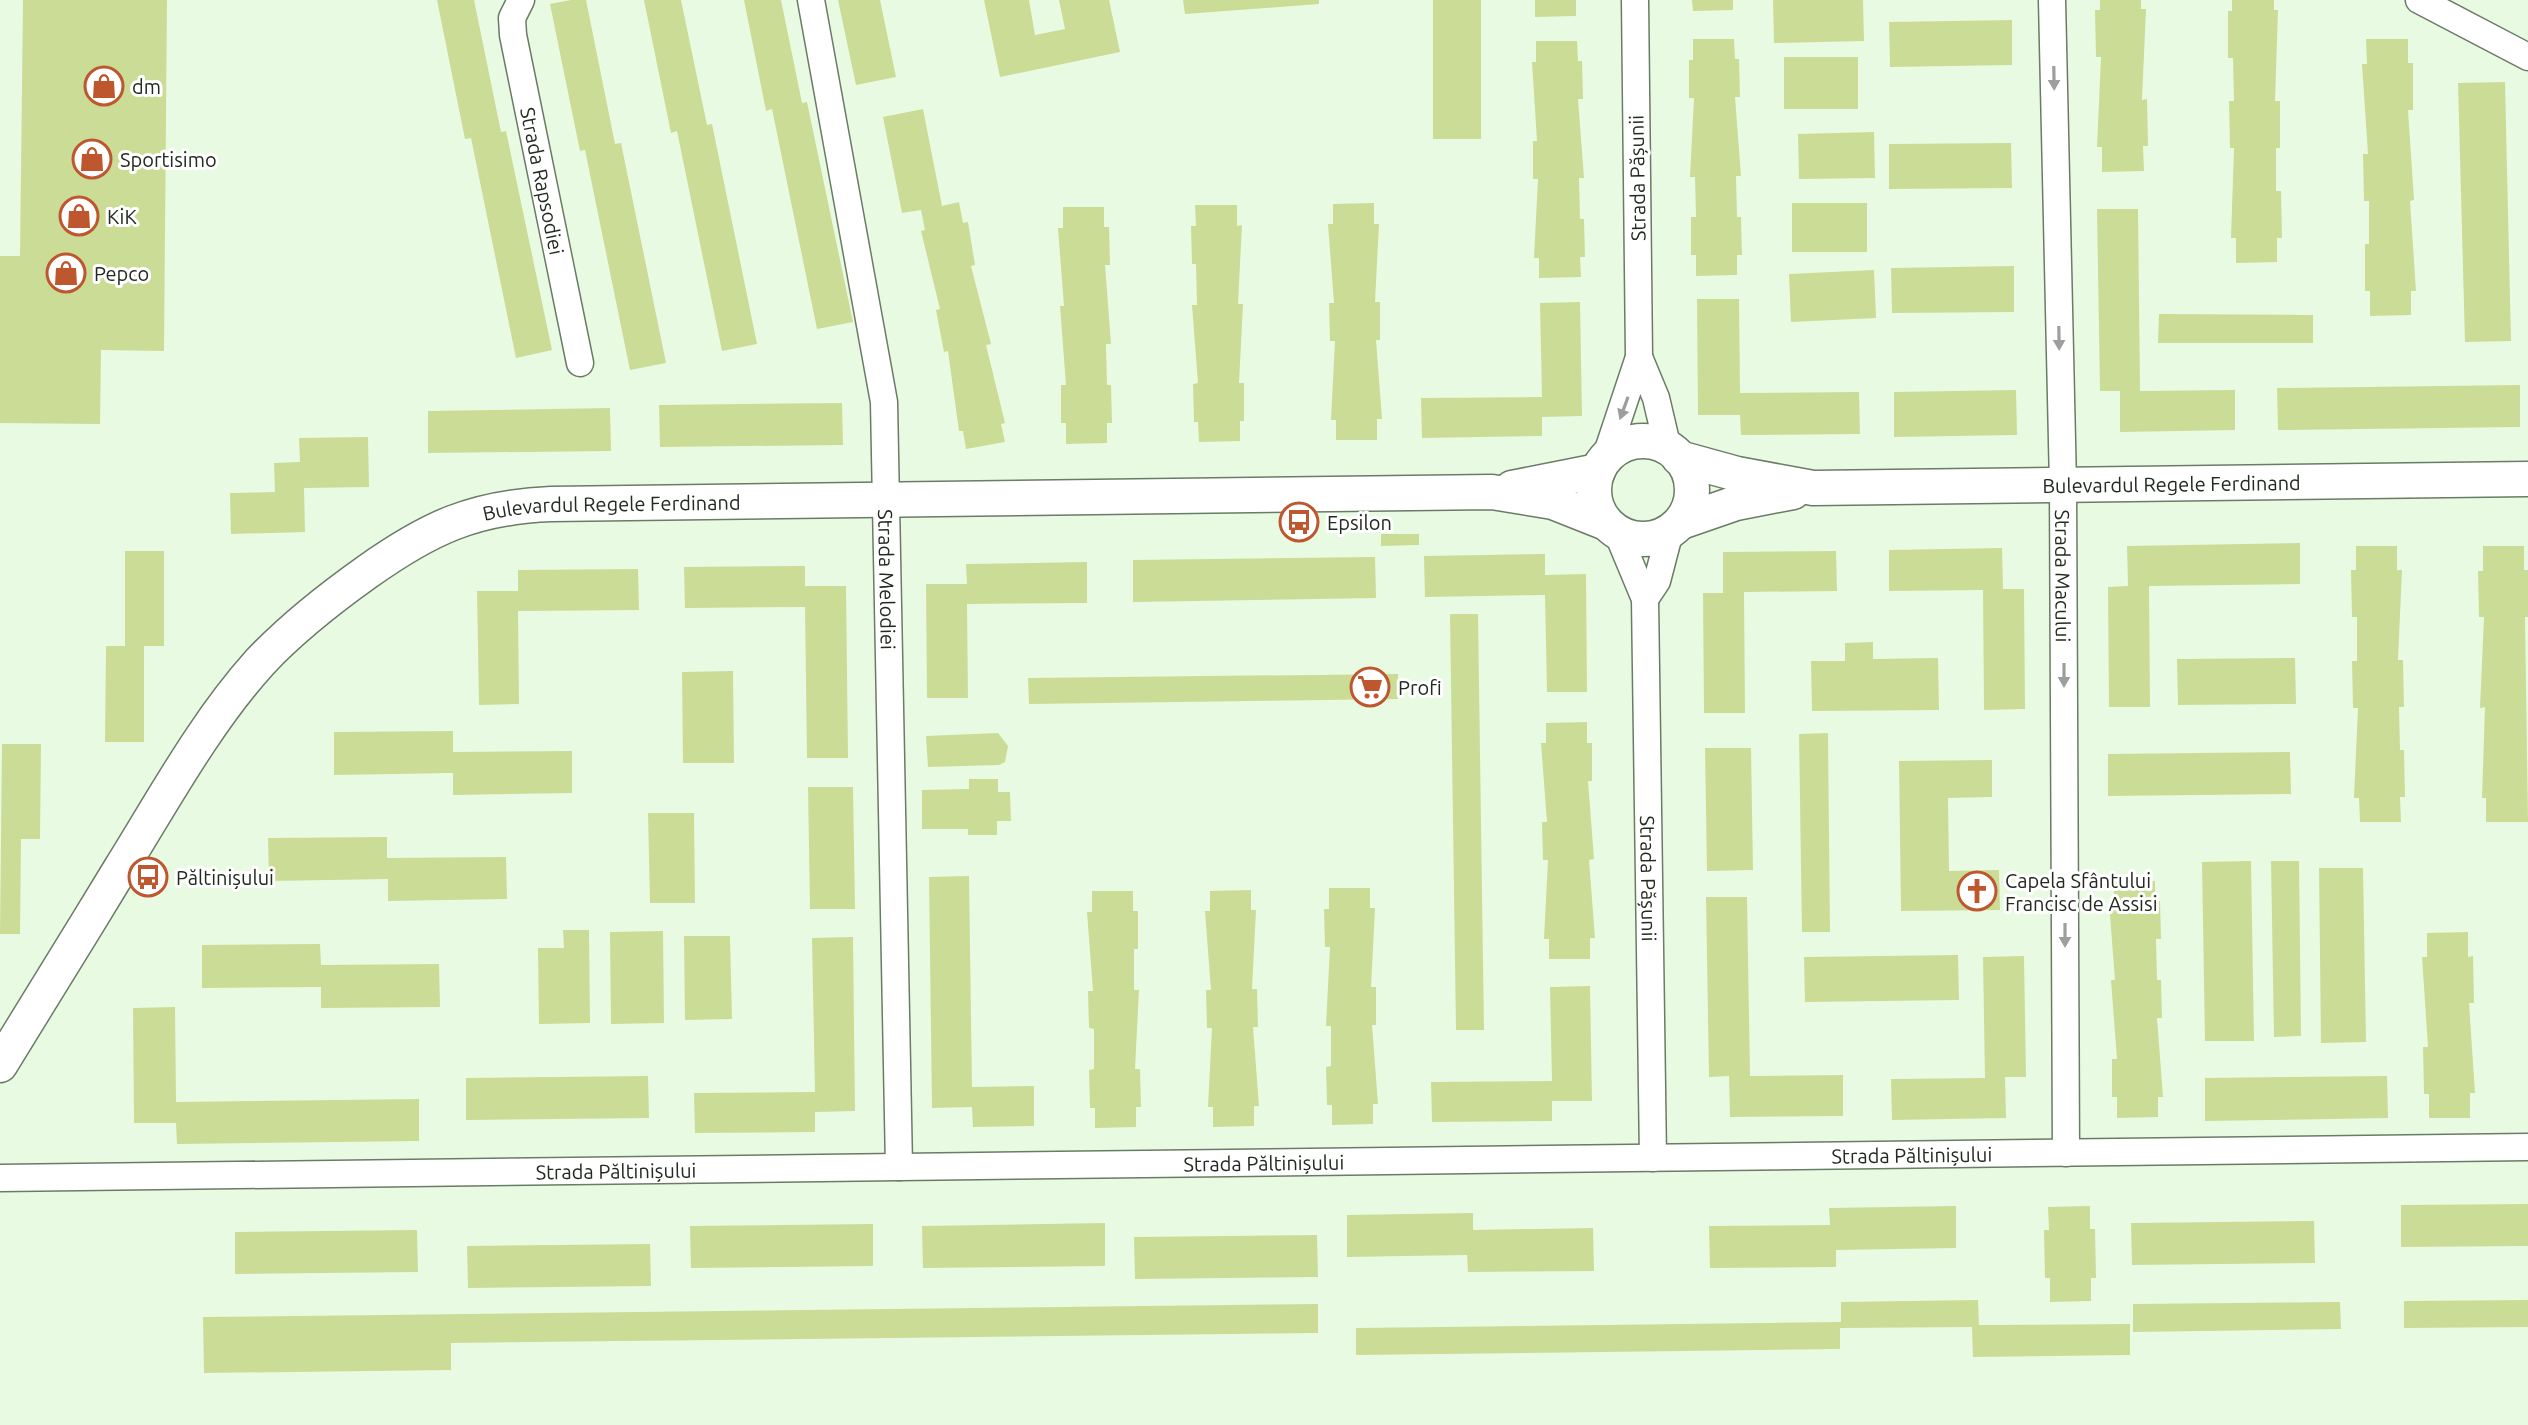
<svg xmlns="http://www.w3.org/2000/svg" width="2528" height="1425" font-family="Ubuntu,sans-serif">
  <rect width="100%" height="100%" fill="#e8fbe2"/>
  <!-- building -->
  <g fill="#cbdc96">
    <path d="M23 0H167L164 351 101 350 100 424 0 423V256H20Z"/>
    <path d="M437 0H474L501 132 506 131 552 350 516 358 471 138 465 139Z"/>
    <path d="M571 0H586L615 144 621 143 666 363 630 370 585 150 580 151 550 4Z"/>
    <path d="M644 0H681L707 125 712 124 757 344 722 351 677 131 671 133Z"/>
    <path d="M744 0H781L802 103 807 102 853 322 817 329 772 109 766 111Z"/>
    <path d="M838 0H880L896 77 856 85Z"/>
    <path d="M984 0H1029L1035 35 1065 29 1059 0H1109L1120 52 1000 77Z"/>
    <path d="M1183 0H1319V4L1185 14Z"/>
    <rect x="1433" y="0" width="48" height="139"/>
    <path d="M1535 0H1576V16L1535 17Z"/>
    <path d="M1692 0H1733V10L1693 11Z"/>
    <path d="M1773 0H1863L1864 41 1774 43Z"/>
    <path d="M2100 0H2141V9H2146L2142 100 2147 99 2148 146H2143L2144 171 2102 172V147H2097L2101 57H2096L2095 10H2100Z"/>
    <path d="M2232 0H2274V10H2278L2275 101H2280V148H2276V191H2281L2282 238H2277V262L2236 263V238H2231L2234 148H2230L2229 101H2234L2233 58H2228V11H2232Z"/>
    <path d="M2012 20V65L1890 67 1889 22Z"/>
    <path d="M1693 39H1734L1735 59H1739L1740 97H1735L1741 176H1736L1737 217H1741L1742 255H1737V275L1696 276V255H1691V217H1696L1695 177H1690L1694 98H1689V60H1693Z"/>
    <path d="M2366 39H2408V63H2413V110H2408L2414 200 2410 201 2416 291H2411V315L2370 316V291H2365V244H2369V201H2364L2363 154H2368L2362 64H2367Z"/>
    <path d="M1536 41H1577L1578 61H1582L1583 99H1578L1584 178H1579L1580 219H1584L1585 257H1580L1581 277 1539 278V258H1534L1538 179H1533V141H1537L1532 62H1536Z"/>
    <rect x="1784" y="57" width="74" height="52"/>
    <path d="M2505 82 2511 341 2465 342 2458 83Z"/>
    <path d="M923 109 942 206 959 202 963 223 968 222 975 265 971 266 991 344 986 345 1005 423 1001 424 1005 442 966 449 963 431H959L948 351 944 352 936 310 940 309 921 231 925 230 921 210 902 213 883 117Z"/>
    <path d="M1874 132 1875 178 1799 179 1798 134Z"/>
    <path d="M2011 143 2012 188 1889 189V144Z"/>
    <path d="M1374 203V224H1379L1375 302H1380V340H1376L1382 419H1377V440H1336V420H1331L1335 341H1330L1329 303H1334L1328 224H1333V204Z"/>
    <rect x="1792" y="203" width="75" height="49"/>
    <path d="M1195 205H1237V226L1242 225 1238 304H1243L1239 383H1244V421H1240V441L1199 442 1198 422H1194L1193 384 1198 383 1192 305H1197L1196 264H1192L1191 226H1196Z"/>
    <path d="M1063 207H1104V227H1109L1110 265H1105L1111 344H1106L1107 385H1111L1112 423H1107V443L1066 444V423H1061V385H1066L1060 306H1064L1058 228H1063Z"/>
    <path d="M2097 209H2138L2140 391 2235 390V430L2120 432V391H2100Z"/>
    <path d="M2014 266V312L1892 313 1891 268Z"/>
    <path d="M1874 270 1876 318 1791 322 1789 274Z"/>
    <path d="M1697 299H1739L1740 393 1859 392 1860 434 1741 435 1740 415H1698Z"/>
    <path d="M1580 302 1582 416 1542 417V436L1422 438 1421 398 1542 397 1540 303Z"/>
    <path d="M2159 314 2313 315V343H2158Z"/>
    <path d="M2520 385V427L2278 430 2277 388Z"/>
    <path d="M2016 390 2017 435 1894 437V392Z"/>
    <path d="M842 403 843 445 660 447 659 405Z"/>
    <path d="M610 408 611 451 428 453V411Z"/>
    <path d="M368 437 369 487 304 488 305 532 231 534 230 493 275 492 274 463 300 462 299 438Z"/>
    <path d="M1381 534H1419V545L1381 546Z"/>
    <path d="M2300 543V584L2149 586 2150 707H2109L2108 587 2128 586 2127 546Z"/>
    <path d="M2356 546H2397V570H2402L2398 660H2403L2404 707H2399L2400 750H2404L2405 797H2400L2401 822H2360L2359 798H2354L2358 708H2353L2352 661H2357V617H2352L2351 570H2356Z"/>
    <path d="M2483 546H2524V570H2528V617H2525L2528 822H2486V798H2482L2485 707 2480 708 2484 617H2479L2478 571H2483Z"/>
    <path d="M2002 548 2003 589H2024L2025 709 1984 710 1983 590 1889 591V550Z"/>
    <path d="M125 551H164V646H144V742H105L106 646H125Z"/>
    <path d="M1836 551 1837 591 1744 592 1745 713H1704L1703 593H1723V552Z"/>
    <path d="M1545 554V575L1586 574 1587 692H1547L1545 595 1425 597 1424 556Z"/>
    <path d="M1375 557 1376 598 1133 602V560Z"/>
    <path d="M1087 562V603L967 604 968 698H927L926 584H967L966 564Z"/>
    <path d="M805 566V586H846L848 758H807L805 607 685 608 684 567Z"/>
    <path d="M638 569 639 610 518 611 519 704 479 705 477 591H518V570Z"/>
    <path d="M1450 614H1478L1484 1030H1456Z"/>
    <path d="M1873 642V659L1938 658 1939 710 1812 711 1811 661H1845V643Z"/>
    <path d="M2295 658 2296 704 2178 705 2177 659Z"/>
    <path d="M733 671 734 763H683L682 672Z"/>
    <path d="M1398 674V699L1029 704 1028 678Z"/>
    <path d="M1587 722V743H1592V781H1588L1594 859 1589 860 1595 938H1590V959H1549V939H1544L1548 860H1543L1542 822H1547L1541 743H1546V723Z"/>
    <path d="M453 731V752L572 751V793L453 795V773L334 775V732Z"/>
    <path d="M998 733 1008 746 1005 762 999 765 928 767 926 736Z"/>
    <path d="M1828 733 1830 932H1802L1799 734Z"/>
    <path d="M2 744H41L40 839H21L20 934H0Z"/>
    <path d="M1705 748H1751L1753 870 1707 871Z"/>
    <path d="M2290 752 2291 794 2108 796V754Z"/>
    <path d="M1992 760V797L1948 798 1949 871 1999 870 2000 910 1901 911 1899 761Z"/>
    <path d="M969 779H998V792H1010L1011 821H997V835H968V829H922V790L969 789Z"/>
    <path d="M808 787H853L855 909H810Z"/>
    <path d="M648 813H694L695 903H650Z"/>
    <path d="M387 837V858L506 857 507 899 388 901V879L269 881 268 838Z"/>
    <path d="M2251 861 2254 1041H2205L2202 862Z"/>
    <path d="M2271 861H2299L2301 1036 2274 1037Z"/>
    <path d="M2319 868H2363L2366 1042 2321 1043Z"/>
    <path d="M969 876 972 1087 1034 1086V1126L973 1127 972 1107 932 1108 929 877Z"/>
    <path d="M2114 881H2155V901H2160L2161 939H2156L2157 980H2161L2162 1018H2157L2163 1097H2158V1117L2117 1118V1097H2112V1059H2117L2111 980H2115L2109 902H2114Z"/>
    <path d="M1329 888H1370V908H1375L1371 987H1376V1025H1372L1378 1104H1373V1124L1332 1125V1105H1327L1326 1067 1331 1066V1026H1326L1330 947H1325L1324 909H1329Z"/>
    <path d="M1251 890V910H1256L1252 989H1257L1258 1027H1253L1259 1106H1254V1126L1213 1127V1107H1208L1212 1028H1207L1206 990H1211L1205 911H1210V891Z"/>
    <path d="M1092 891H1133V911H1138V949H1134V990H1139L1135 1069H1140L1141 1107H1136V1127L1095 1128V1108H1090L1089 1070 1094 1069V1029L1089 1028 1088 991H1093L1087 912H1092Z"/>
    <path d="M1706 897H1747L1750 1076 1843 1075V1116L1730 1117 1729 1076 1709 1077Z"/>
    <path d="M563 930H589L590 1023 539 1024 538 948H564Z"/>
    <path d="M663 931 664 1023 611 1024 610 932Z"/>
    <path d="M2468 932V957L2473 956 2474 1003H2469L2475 1093H2470V1118H2429V1094H2424L2423 1047H2428L2422 957H2427V933Z"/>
    <path d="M684 936H730L732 1019 685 1020Z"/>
    <path d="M853 937 855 1111 815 1112V1132L695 1133 694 1093 815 1092 812 938Z"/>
    <path d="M320 944 321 965 439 964 440 1007 321 1008V987L202 988V945Z"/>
    <path d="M1958 955 1959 1000 1805 1002 1804 957Z"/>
    <path d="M2024 956 2026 1077H2005L2006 1118 1892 1120 1891 1079 1985 1078 1983 957Z"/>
    <path d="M1590 986 1592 1101H1552V1121L1432 1122 1431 1082 1552 1081 1550 987Z"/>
    <path d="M175 1007 176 1102 419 1099V1141L177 1144 176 1123H134L133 1008Z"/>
    <path d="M648 1076 649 1118 466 1120V1078Z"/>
    <path d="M2387 1076 2388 1118 2205 1121V1078Z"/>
    <path d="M2528 1204V1246L2401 1247V1205Z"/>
    <path d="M1956 1206V1248L1836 1250V1267L1710 1268 1709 1226 1830 1225 1829 1208Z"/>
    <path d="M2090 1206V1229H2095L2096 1278H2091V1301L2050 1302V1278H2045L2044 1230H2049L2048 1207Z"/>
    <path d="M1473 1213V1230L1593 1228 1594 1271 1468 1272 1467 1255 1347 1257V1215Z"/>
    <path d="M2314 1221 2315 1263 2132 1265 2131 1223Z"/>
    <path d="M1105 1223V1266L923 1268 922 1226Z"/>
    <path d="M873 1224V1266L691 1268 690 1226Z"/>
    <path d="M417 1230 418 1272 235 1274V1232Z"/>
    <path d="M1317 1235 1318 1277 1135 1279 1134 1237Z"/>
    <path d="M650 1244 651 1286 468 1288 467 1246Z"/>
    <path d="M1978 1300 1979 1325 2130 1324V1355L1973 1357 1972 1327 1840 1328V1349L1356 1355V1328L1841 1322V1302Z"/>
    <path d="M2528 1300V1327L2404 1328V1301Z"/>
    <path d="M2340 1302 2341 1329 2133 1332V1304Z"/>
    <path d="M1318 1304V1333L451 1343V1370L204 1373 203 1317Z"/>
  </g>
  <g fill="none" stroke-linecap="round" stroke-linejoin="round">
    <!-- minor casing -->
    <g stroke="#6a7b66" stroke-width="29">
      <g id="minor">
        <path id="s1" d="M521 0 512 18 513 35 580 363"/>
        <path id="s2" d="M811 0 884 402 899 1167"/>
        <path id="s3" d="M2052 0 2063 485 2066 1153"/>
        <path d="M2419 0 2528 57"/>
        <path d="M1639 357 1656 398 1668 449"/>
        <path d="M1605 459 1639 357 1635 0"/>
        <path id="s4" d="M1617 532 1645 599 1653 1158"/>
        <path d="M1645 599 1657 581 1670 531"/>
        <path id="s5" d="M0 1178 2528 1147"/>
      </g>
    </g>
    <!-- major casing -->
    <g stroke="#6a7b66" stroke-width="37">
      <g id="major">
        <circle cx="1643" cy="490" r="49"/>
        <path id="s6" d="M1679 458 1737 474 1813 488 2528 479"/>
        <path d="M1512 488 1598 471"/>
        <path d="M1681 522 1736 503 1793 492"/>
        <path id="s7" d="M0 1065C40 1000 81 934 121 868 164 799 205 723 260 662 292 628 329 599 367 572 429 528 474 507 551 504L1492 492 1553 502 1606 523"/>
      </g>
    </g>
    <!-- minor -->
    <use href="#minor" stroke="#fff" stroke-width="26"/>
    <!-- major -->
    <use href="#major" stroke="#fff" stroke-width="34"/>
  </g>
  <!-- one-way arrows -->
  <defs><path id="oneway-solid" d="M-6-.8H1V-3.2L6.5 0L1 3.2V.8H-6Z" transform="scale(2)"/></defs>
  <g fill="#9c9f9b">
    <use href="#oneway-solid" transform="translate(2054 78) rotate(89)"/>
    <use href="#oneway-solid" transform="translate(2059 338) rotate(89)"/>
    <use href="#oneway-solid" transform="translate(1624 408) rotate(110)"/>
    <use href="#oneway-solid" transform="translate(2064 675) rotate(90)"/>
    <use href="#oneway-solid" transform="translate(2065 935) rotate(90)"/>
  </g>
  <!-- icons -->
  <defs>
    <g id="shop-ring" transform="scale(2)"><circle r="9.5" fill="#fff" stroke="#be572e" stroke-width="1.5"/><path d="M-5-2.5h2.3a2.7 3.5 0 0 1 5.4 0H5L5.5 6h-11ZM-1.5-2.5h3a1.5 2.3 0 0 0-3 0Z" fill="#be572e"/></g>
    <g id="bus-ring" transform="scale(2)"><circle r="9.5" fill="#fff" stroke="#be572e" stroke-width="1.5"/><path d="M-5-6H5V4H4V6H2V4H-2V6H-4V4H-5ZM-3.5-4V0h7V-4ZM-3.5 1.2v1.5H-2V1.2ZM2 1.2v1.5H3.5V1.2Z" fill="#be572e"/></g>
    <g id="supermarket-ring" transform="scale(2)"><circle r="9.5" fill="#fff" stroke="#be572e" stroke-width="1.5"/><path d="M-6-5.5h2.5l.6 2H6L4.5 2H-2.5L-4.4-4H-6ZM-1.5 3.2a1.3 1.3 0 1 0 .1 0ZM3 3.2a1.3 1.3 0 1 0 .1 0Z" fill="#be572e"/></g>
    <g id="church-ring" transform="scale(2)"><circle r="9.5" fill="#fff" stroke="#be572e" stroke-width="1.5"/><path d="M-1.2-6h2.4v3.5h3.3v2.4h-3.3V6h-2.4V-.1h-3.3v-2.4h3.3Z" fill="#be572e"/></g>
  </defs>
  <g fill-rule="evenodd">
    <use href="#shop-ring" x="104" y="86"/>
    <use href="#shop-ring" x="92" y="159"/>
    <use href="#shop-ring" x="79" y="216"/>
    <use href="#shop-ring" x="66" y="273"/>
    <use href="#bus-ring" x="1299" y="522"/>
    <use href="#supermarket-ring" x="1370" y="687"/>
    <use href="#bus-ring" x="148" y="877"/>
    <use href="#church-ring" x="1977" y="891"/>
  </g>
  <g text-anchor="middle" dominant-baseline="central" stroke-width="6" stroke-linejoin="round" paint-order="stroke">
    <!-- poi labels -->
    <g font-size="20" fill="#232a21" stroke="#fff" text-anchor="start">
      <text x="132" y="86">dm</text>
      <text x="120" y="159">Sportisimo</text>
      <text x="107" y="216">KiK</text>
      <text x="94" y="273">Pepco</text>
      <text x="1327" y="522">Epsilon</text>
      <text x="1398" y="687">Profi</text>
      <text x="176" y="877">Păltinișului</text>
      <text x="2005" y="880">Capela Sfântului<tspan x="2005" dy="23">Francisc de Assisi</tspan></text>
    </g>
    <!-- street labels -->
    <g font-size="20" fill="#232a21" stroke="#fff">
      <text transform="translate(1637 178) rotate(-91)">Strada Pășunii</text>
      <text stroke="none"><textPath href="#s1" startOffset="186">Strada Rapsodiei</textPath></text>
      <text stroke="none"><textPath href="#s6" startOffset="496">Bulevardul Regele Ferdinand</textPath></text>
      <text stroke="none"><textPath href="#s7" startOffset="880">Bulevardul Regele Ferdinand</textPath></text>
      <text stroke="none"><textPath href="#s3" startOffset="576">Strada Macului</textPath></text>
      <text stroke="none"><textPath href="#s2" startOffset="586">Strada Melodiei</textPath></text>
      <text stroke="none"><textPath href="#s4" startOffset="352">Strada Pășunii</textPath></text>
      <text stroke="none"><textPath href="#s5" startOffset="1912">Strada Păltinișului</textPath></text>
      <text stroke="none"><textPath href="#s5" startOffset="1264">Strada Păltinișului</textPath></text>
      <text stroke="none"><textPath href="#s5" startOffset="616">Strada Păltinișului</textPath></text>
    </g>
  </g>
</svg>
